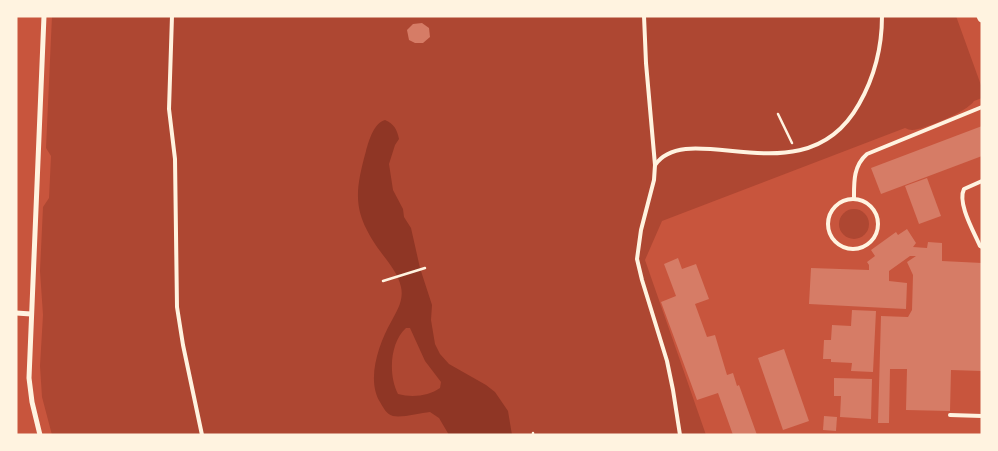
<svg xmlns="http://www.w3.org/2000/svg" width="998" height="451" font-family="'Zilla Slab',serif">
  <rect width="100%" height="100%" fill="#c8553d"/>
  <!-- green -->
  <g fill="#ae4732">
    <path d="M52 16H956L982 88V98L974 101C967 112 925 129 912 130 909 130 908 129 905 128L662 221 645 260 706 435H52L42 397 40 366 43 315 40 271 43 207 49 198 51 156 46 148Z"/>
    <circle cx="854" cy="224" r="15"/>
  </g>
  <!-- water -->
  <path fill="#8f3625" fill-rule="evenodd" d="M385 120C394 124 397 129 399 139L395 145 389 164 393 190 403 209 404 217 411 228 420 268 432 305 431 320 435 344 440 354 449 364 486 385 495 392 508 411 512 435H449L439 418 430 412C420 413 402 418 393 416 386 414 383 407 380 402 366 380 379 343 391 322 397 311 404 300 401 287 398 273 388 262 380 251 353 213 354 195 366 151 369 140 374 123 385 120ZM406 328H410L425 361 441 382 440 388C429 396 412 398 398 394 388 375 390 342 406 328Z"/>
  <!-- building -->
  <g fill="#d67c66">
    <path d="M422 23 429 28 430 37 423 43H415L409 40 407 30 413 24Z"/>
    <path d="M982 126V156L881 194 871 168Z"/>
    <path d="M927 178 941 216 919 224 905 186Z"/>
    <path d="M907 229 916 243 913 247 927 248 928 242 942 243V261L982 263V371L951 370 950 411 906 410 907 369H890L889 423H878L881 316 908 317 912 310 913 275 907 262 916 256H910L889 271V281L907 283 906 309 809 304 811 268 869 270V265L867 262 875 256 871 250 896 232 898 235Z"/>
    <path d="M678 258 682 269 696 264 709 299 695 304 707 337 715 335 727 375 733 373 737 386 739 385 757 435H733L718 393 697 400 661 302 676 296 664 264Z"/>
    <path d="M852 310 876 311 873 372 851 371 852 363 831 362V359H823L824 340H831L832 325 851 326Z"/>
    <path d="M784 349 809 421 783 430 758 358Z"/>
    <path d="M834 378 872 379 871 419 840 417 841 396H834Z"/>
    <path d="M824 416 837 417 836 431 823 430Z"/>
  </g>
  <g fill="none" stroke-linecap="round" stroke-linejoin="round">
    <!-- path -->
    <g stroke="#fff3e0" stroke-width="2.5">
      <path d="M778 114 792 143"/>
      <path d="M383 281 425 268"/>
      <path d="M533 433V435"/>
    </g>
    <!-- service -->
    <g stroke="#fff3e0" stroke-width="4">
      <path d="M172 16 169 109 175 159 177 307 183 345 202 435"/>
      <path d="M644 16 646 63 655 165 654 180 641 230 637 259 642 280 667 361 673 390 680 435"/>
      <path d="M655 165C689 116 805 201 859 104 875 76 882 47 882 16"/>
      <path d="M982 181 964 189C957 203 974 232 980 246L982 247"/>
      <path d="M854 199C854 183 853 166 867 154L982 107"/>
      <circle cx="853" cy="224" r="25"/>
      <path d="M950 415 982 416"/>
    </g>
    <!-- minor -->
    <g stroke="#fff3e0" stroke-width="5">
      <path d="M16 313 31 314"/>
      <path d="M40 435 32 402 29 378 44 16"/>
    </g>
    <!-- tertiary -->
    <path stroke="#fff3e0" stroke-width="9" d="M981 16 982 18"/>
  </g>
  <!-- border -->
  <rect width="998" height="451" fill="none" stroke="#fff3e0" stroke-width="35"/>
</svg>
